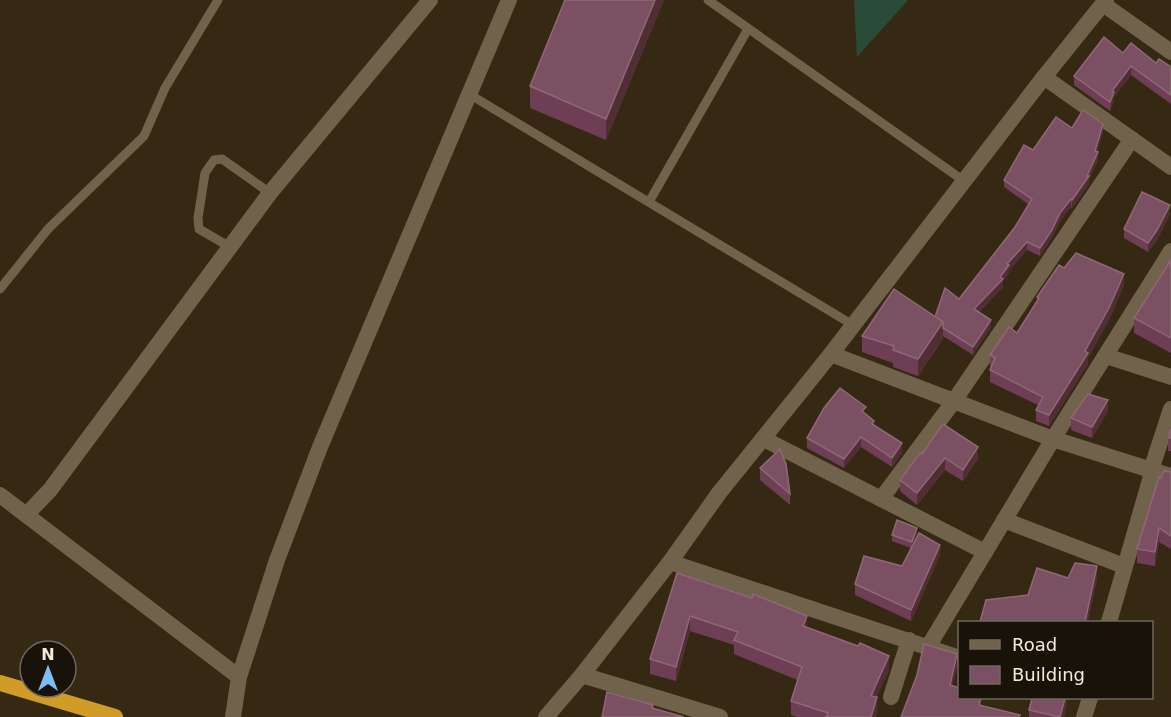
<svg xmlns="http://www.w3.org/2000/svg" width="1171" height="717" font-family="'DejaVu Sans',sans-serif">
  <rect width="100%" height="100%" fill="#362913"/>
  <!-- green -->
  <path fill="#294b37" d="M854 0H908L857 57Z"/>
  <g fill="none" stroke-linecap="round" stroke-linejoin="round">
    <!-- service -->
    <g stroke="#71624b" stroke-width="9">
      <path d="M708 0 964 181"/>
      <path d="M469 94 853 325"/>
      <path d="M649 202 748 29"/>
      <path d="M230 247 199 229 198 218 205 173 214 160 222 159 270 193"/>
      <path d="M0 289 48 229 144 136 165 88 218 0"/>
    </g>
    <!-- minor -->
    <g stroke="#71624b" stroke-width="16">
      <path d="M1103 4 1171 52"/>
      <path d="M1044 77 1171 167"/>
      <path d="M831 354 1053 439 1151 470 1150 480 1109 622"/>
      <path d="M1106 356 1171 377"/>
      <path d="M1171 409 1151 470 1171 476"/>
      <path d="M764 439 985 552"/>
      <path d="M0 495 239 677"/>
      <path d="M881 499 954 401 1132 139"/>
      <path d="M26 515 50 490 270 193 430 0"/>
      <path d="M1004 520 1124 566"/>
      <path d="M670 562 960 658"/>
      <path d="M928 647 1053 439 1171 251"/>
      <path d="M582 675 720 717"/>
      <path d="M891 697 909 640"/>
      <path d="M233 717 239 677 277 560 320 447 509 0"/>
      <path d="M546 717 582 675 670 562 719 493 831 354 1044 77 1106 0"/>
      <path d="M1084 717 1090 698"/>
    </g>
    <!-- trunk -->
    <path stroke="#d09c27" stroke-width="16" d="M0 683 115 717"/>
  </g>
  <!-- wall -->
  <g fill="#6d3e54">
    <path d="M664 0 606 140 530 108V86Z"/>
    <path d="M1123 53 1171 67V104L1131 75 1114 97V101L1110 111 1074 85V76Z"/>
    <path d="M1072 128 1103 132 1097 152 1098 160 1089 179V184L1072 208 1071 207 1060 221 1052 238 1040 256 1027 250 1009 271V273L1003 281V287L979 312 991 327 973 355 943 336V339L918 376 893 367V363L862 352V336L935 317 959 299 1015 227 1028 204 1004 187V180L1033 150Z"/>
    <path d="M1170 214 1157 240 1148 252 1124 238V229Z"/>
    <path d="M1171 260V353L1134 333V318Z"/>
    <path d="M1064 268 1124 285 1109 320 1088 358V364L1049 426 1036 421V410L1038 405 990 382V370L991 367 990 366V355L1017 333 1037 301V297Z"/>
    <path d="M1108 411 1092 438 1071 430V418Z"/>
    <path d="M866 414 874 425 902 453 892 467 861 447 844 468 807 448V438Z"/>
    <path d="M1171 429V451H1168V438Z"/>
    <path d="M922 454 978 459 963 481 945 470 917 505 900 491V480Z"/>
    <path d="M760 468 790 494V505L760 480Z"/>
    <path d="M1171 472V549L1159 542 1155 566 1137 563V549L1161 478Z"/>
    <path d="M917 534 914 542 940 555 911 621 855 595V584L902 566 911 548 892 541V535Z"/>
    <path d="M677 573 807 628 889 670 876 697 877 712 875 717H797L791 715V701L797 680 734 654V645L690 631 676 681 650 674V659Z"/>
    <path d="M1067 698V702L1064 717H1029V710Z"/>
  </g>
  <!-- shaded-wall -->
  <g fill="#512e34">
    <path d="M655 0H664L606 140V119Z"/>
    <path d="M1131 66V75L1114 97V101L1110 111 1112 91Z"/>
    <path d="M1103 124V132L1095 158V151Z"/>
    <path d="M1098 152V160L1089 179V184L1072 208V200L1087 176Z"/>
    <path d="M1071 199V207L1060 221 1052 238 1040 256V248L1060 213Z"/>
    <path d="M1170 205V214L1157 240 1148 252V243Z"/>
    <path d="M1027 242V250L1009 271V273L1003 281V287L974 316V309L1000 277 1007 264Z"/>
    <path d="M1124 274V285L1109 320 1088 358V364L1049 426V415L1085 351Z"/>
    <path d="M991 320V327L973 355V347Z"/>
    <path d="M943 322V339L918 376V359Z"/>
    <path d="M1108 400V411L1092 438V427Z"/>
    <path d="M861 437V447L844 468V459Z"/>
    <path d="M902 443V453L892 467V458Z"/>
    <path d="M978 447V459L963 481V470Z"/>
    <path d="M945 458V470L917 505V493Z"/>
    <path d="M917 528V534L912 548V542Z"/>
    <path d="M1159 528V542L1155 566V552Z"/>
    <path d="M940 545V555L911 621V610Z"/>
    <path d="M1097 566V580L1088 622H1085Z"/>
    <path d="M690 616V631L676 681V667Z"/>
    <path d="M807 616V630L803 626Z"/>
    <path d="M957 654V668L950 698V685Z"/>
    <path d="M889 656V670L871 710V696Z"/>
    <path d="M877 697V712L875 717H871Z"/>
    <path d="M1065 698H1067V702L1064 717H1060Z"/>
  </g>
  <!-- building -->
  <g fill="#7b5063" stroke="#8e6876" stroke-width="1.5">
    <path d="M565 0H655L606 119 530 86Z"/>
    <path d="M1104 37 1123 53 1131 43 1156 63 1159 59 1171 67V95L1131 66 1112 91 1114 92 1110 102 1074 76Z"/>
    <path d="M1083 110 1103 124 1095 151 1098 152 1087 176H1089L1072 200 1071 199 1060 213 1052 230 1040 248 1027 242 1007 264 1009 265 1000 277 1003 279 974 309 991 320 973 347 943 328V322L935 317 945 288 959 299 1015 227 1032 199 1004 180 1024 145 1033 150 1056 117 1072 128Z"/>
    <path d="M1142 192 1170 205 1157 230 1148 243 1124 229Z"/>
    <path d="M1076 253 1124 274 1109 308 1085 351 1088 353 1049 415 1036 410 1043 397 990 370 995 358 990 355 1009 327 1017 333 1039 298 1037 297 1059 265 1064 268Z"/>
    <path d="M1171 260V338L1134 318Z"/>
    <path d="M894 289 943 322 918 359 893 350 894 346 862 336Z"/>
    <path d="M840 388 866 407 862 411 874 421 872 424 902 443 892 458 861 437 844 459 807 438 824 408Z"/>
    <path d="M1088 394 1108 400 1092 427 1071 418Z"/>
    <path d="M943 424 978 447 963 470 945 458 917 493 900 480 920 453 922 454Z"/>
    <path d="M1171 429V438H1168Z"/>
    <path d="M780 449 786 464 790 494 760 468Z"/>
    <path d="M1164 471 1171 472V536L1159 528 1155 552 1137 549 1159 477 1161 478Z"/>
    <path d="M897 520 917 528 912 542 892 535Z"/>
    <path d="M919 533 940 545 911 610 855 584 864 556 902 566Z"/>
    <path d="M1075 563 1097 566 1085 622H980L986 600 1028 595 1037 568 1068 578Z"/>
    <path d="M677 573 752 598 753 594 807 616 803 626 858 646 860 643 889 656 871 696 877 697 871 717H826L828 713 791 701 802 667 734 640 738 632 690 616 676 667 650 659Z"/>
    <path d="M924 644 957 654 950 685 960 688V698H981L979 705 1020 715 1019 717H901L917 675Z"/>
    <path d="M607 692 653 705 652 708 684 717H602Z"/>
    <path d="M1032 698H1065L1060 717 1029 710Z"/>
  </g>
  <!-- legend -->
  <rect x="958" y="621" width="195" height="78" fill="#191209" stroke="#70685e" stroke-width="1.5"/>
  <rect x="970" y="640" width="30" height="9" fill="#71624b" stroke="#70685e" stroke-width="1.5"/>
  <text x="1012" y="651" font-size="18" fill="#f3eadd">Road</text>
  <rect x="970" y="666" width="30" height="18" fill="#7b5063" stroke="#70685e" stroke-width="1.5"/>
  <text x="1012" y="681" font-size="18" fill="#f3eadd">Building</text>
  <!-- north arrow -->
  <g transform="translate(48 669)"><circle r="28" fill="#191209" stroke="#70685e" stroke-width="1.5"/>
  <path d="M0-4.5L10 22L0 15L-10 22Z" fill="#7bbef8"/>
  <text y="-9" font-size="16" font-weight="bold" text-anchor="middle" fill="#f3eadd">N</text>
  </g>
</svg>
